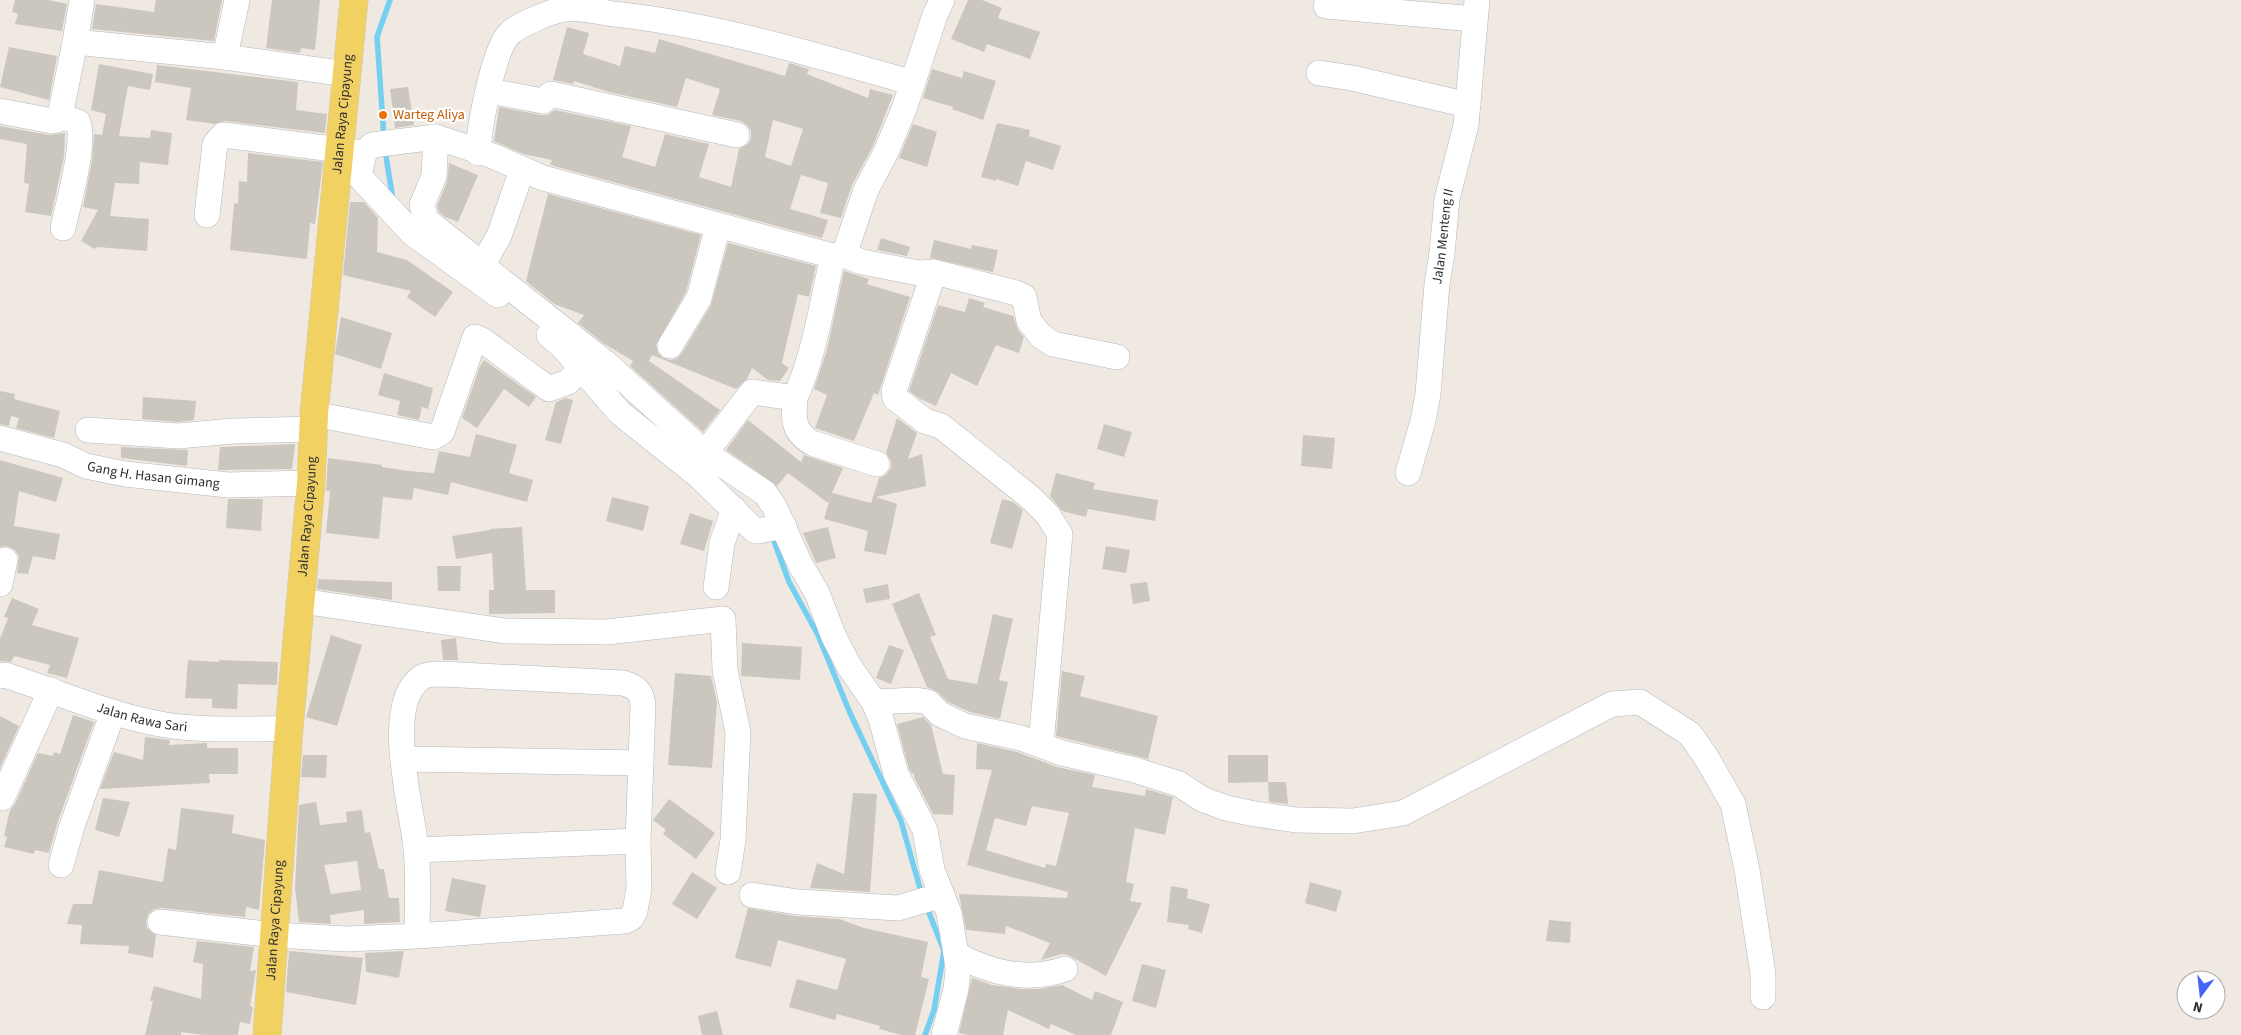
<svg xmlns="http://www.w3.org/2000/svg" width="2241" height="1035" font-family="'Source Sans 3',sans-serif">
  <rect width="100%" height="100%" fill="#efe9e1"/>
  <g fill="none" stroke-linecap="round" stroke-linejoin="round">
    <!-- stream -->
    <g stroke="#75cff0" stroke-width="5.5">
      <path d="M384 138 377 37 390 0"/>
      <path d="M385 150 393 200"/>
      <path d="M771 533 789 582 818 635 850 713 901 821 921 892"/>
      <path d="M925 1035 934 1010 944 951 928 910"/>
    </g>
  </g>
  <!-- building -->
  <g fill="#cbc7bf" fill-rule="evenodd">
    <path d="M15 0H49L67 4 62 31 15 24 18 14 12 12Z"/>
    <path d="M156 0H222L214 41 92 29 96 4 154 12Z"/>
    <path d="M272 0H320L315 50 301 48 300 53 266 48Z"/>
    <path d="M968 0H982L1002 8 998 18 1040 32 1030 59 987 44 984 52 951 39Z"/>
    <path d="M567 27 589 33 583 54 620 66 625 46 655 53 659 39 785 76 789 63 809 69 807 74 868 98 870 89 893 95 873 146 852 185 841 218 820 213 828 183 801 175 790 209 828 220 822 238 550 165 552 160 523 154 494 141 499 107 541 115H547L555 110 631 126 622 157 655 167 665 134 709 144 699 177 731 187 739 149 748 144 751 139V131L747 125 741 121 712 115 720 89 686 78 677 107 609 92 574 81 573 84 553 80ZM773 120 803 129 791 166 765 157Z"/>
    <path d="M9 47 57 56 49 100 0 87Z"/>
    <path d="M99 64 153 74 150 90 128 86 119 136 150 138 151 130 172 133 168 165 140 162 139 184 115 183 110 216 149 219 147 251 97 247 95 249 81 241 98 210 83 207 92 161 94 134 102 135 106 114 91 110Z"/>
    <path d="M157 65 298 82 296 110 327 114 325 133 225 121 215 124 186 120 191 88 155 82Z"/>
    <path d="M932 69 962 78 964 71 996 81 983 120 952 109 953 107 923 98Z"/>
    <path d="M408 87 414 125 395 128 390 89Z"/>
    <path d="M997 123 1030 130 1029 136 1061 146 1053 170 1026 161 1018 186 996 179V181L981 177Z"/>
    <path d="M913 124 937 132 927 167 899 158Z"/>
    <path d="M0 126 49 135 65 133 64 157 51 216 25 212 29 184 24 183 27 144 0 139Z"/>
    <path d="M248 153 323 162 315 224 310 223 307 259 230 250 234 203 238 204 239 181 247 182Z"/>
    <path d="M449 163 478 175 458 222 445 217 439 212 437 206 447 182Z"/>
    <path d="M548 194 701 235 686 292 656 345 658 353 663 358 669 360 676 359 682 353 711 305 728 243 816 266 809 297 798 294 782 363 789 368 780 381 768 380 752 368 747 379 736 389 652 355 649 361 720 410 703 432 630 366 633 361 603 343 578 323 584 315 554 304 526 281Z"/>
    <path d="M350 202H364L378 218 377 252 407 260 453 292 435 317 407 297 411 291 343 275Z"/>
    <path d="M881 238 910 247 907 256 877 250Z"/>
    <path d="M934 240 971 249 972 245 998 250 993 272 930 258Z"/>
    <path d="M844 271 869 279 867 284 910 297 878 395 874 393 854 441 815 428 827 395 814 389 827 350Z"/>
    <path d="M969 298 985 303 983 307 1013 316 1018 330 1024 337 1019 353 996 345 977 386 951 373 936 406 920 399 909 391 938 305 965 312Z"/>
    <path d="M341 317 392 333 381 369 335 354Z"/>
    <path d="M484 360 536 397 529 407 504 389 477 428 462 418 480 366Z"/>
    <path d="M384 373 433 388 428 409 422 407 419 420 397 415 400 401 378 395Z"/>
    <path d="M0 391 15 394 14 399 60 411 54 438 16 428 19 418 11 416 9 426 0 424Z"/>
    <path d="M143 397 196 401 194 420 178 422 142 419Z"/>
    <path d="M566 398 573 400 561 444 545 440 556 402Z"/>
    <path d="M897 418 917 433 908 459 922 454 926 486 876 497 897 504 886 555 864 551 868 531 824 519 830 499 828 503 788 473 777 486 726 450 748 420 801 462 804 455 843 468 832 493 871 503 879 478 886 475 891 468V461L886 453Z"/>
    <path d="M1104 424 1132 432 1124 457 1097 449Z"/>
    <path d="M476 434 517 445 509 473 533 480 527 502 451 482 448 495 414 488 412 500 383 497 379 539 326 533 330 491H326L328 458 382 465V467L408 471 434 473 439 451 470 457Z"/>
    <path d="M1303 435 1335 438 1332 469 1301 466Z"/>
    <path d="M295 444 292 469 218 470 220 447Z"/>
    <path d="M121 447 188 450 187 466 121 458Z"/>
    <path d="M0 460 63 478 56 502 19 491 14 526 60 534 55 560 33 556 28 574 17 573 19 556 15 550 7 546 0 547Z"/>
    <path d="M1056 473 1095 483 1093 489 1158 500 1155 521 1088 509 1086 517 1062 511 1050 496Z"/>
    <path d="M612 497 649 506 643 531 606 521Z"/>
    <path d="M228 499H263L261 531 226 528Z"/>
    <path d="M1002 499 1013 502 1023 510 1012 549 990 543Z"/>
    <path d="M690 513 713 521 704 551 680 544Z"/>
    <path d="M522 527 526 590H555V613L489 614V590H494L492 553 456 559 452 536 490 530V529Z"/>
    <path d="M828 527 836 558 816 563 803 533Z"/>
    <path d="M1106 546 1130 550 1126 573 1102 569Z"/>
    <path d="M437 566H461L460 591H438Z"/>
    <path d="M318 579 392 582V600L317 589Z"/>
    <path d="M1147 582 1150 601 1133 604 1130 584Z"/>
    <path d="M888 584 890 599 866 603 863 589Z"/>
    <path d="M919 593 936 635 930 637 948 679 977 684 993 614 1013 619 999 680 1008 682 1000 719 970 712 948 702 938 692 927 687 892 604Z"/>
    <path d="M12 598 39 609 32 625 79 638 67 678 47 673 50 665 14 656 11 662 0 661V639L8 618 4 617Z"/>
    <path d="M331 635 362 645 337 726 306 717Z"/>
    <path d="M456 638 458 660H443L441 640Z"/>
    <path d="M742 643 802 647 800 680 741 676Z"/>
    <path d="M889 645 904 650 891 684 876 678Z"/>
    <path d="M188 660 219 662V660L278 662 277 685 238 684 237 709 212 708V699L185 698Z"/>
    <path d="M1062 671 1085 676 1080 696 1158 716 1148 759 1056 736Z"/>
    <path d="M675 673 711 676 717 702 712 768 668 765Z"/>
    <path d="M73 715 94 722 58 821 49 853 35 850 34 854 4 847 7 837 4 836 10 810 15 804 38 753 53 756 54 752 60 754Z"/>
    <path d="M0 716 19 726 0 768Z"/>
    <path d="M923 717 931 725 943 774 955 775 953 815 933 814 914 777V773L912 774 909 769 897 724Z"/>
    <path d="M145 737 170 740 169 745 207 743V748H238V774H209L210 783 100 789 114 752 143 760Z"/>
    <path d="M977 743 1017 752 1057 767 1095 775 1092 787 1145 796 1146 789 1173 797 1165 835 1135 828 1126 882 1134 884 1130 901 1142 903 1106 976 1068 955 1062 954 1041 960 1050 943 1006 926 1005 934 966 930 959 894 1067 898 1068 892 967 865 992 770 976 769ZM1032 806 1069 813 1056 866 1046 864 1045 868 986 850 995 818 1026 826Z"/>
    <path d="M303 755H327L326 778 301 777Z"/>
    <path d="M1228 755H1268V782L1228 783Z"/>
    <path d="M1268 782H1286L1288 804 1269 802Z"/>
    <path d="M853 793 877 794 870 892 810 888 817 863 844 874Z"/>
    <path d="M103 798 130 802 119 837 95 830Z"/>
    <path d="M669 799 715 833 696 859 663 834 666 830 653 820Z"/>
    <path d="M316 802 320 825 347 822 346 812 362 810 365 833 370 832 379 869H384L389 898H399L400 922 364 924V910L330 915 331 924 299 922 295 888 299 805ZM357 861 361 890 331 894 324 865Z"/>
    <path d="M181 808 234 815 232 833 265 840 259 910 246 907 245 917 162 908 154 909 148 914 146 921 147 928 156 935 153 958 128 953 129 946 80 944 82 925 67 924 73 904H92L99 870 163 882 168 848 176 850Z"/>
    <path d="M692 872 717 888 697 919 672 904Z"/>
    <path d="M452 878 486 885 480 917 445 911Z"/>
    <path d="M1310 882 1342 891 1336 912 1305 903Z"/>
    <path d="M1171 886 1188 889 1187 898 1210 904 1202 933 1188 929 1189 925 1167 922Z"/>
    <path d="M748 908 796 916 839 919 864 928 928 942 921 977 929 979 915 1035H902L879 1029 880 1026 837 1014 835 1020 789 1007 797 979 837 990 846 959 778 940 771 967 735 958Z"/>
    <path d="M1549 920 1571 922 1570 943 1546 941Z"/>
    <path d="M197 941 254 947 250 971 256 970 250 1006 253 1007 250 1024 240 1022 238 1035H204L181 1032V1035H145L153 1001H150L154 986 201 999 203 964 193 962Z"/>
    <path d="M289 951 363 958 356 1005 286 992Z"/>
    <path d="M404 951 399 978 366 972 365 953Z"/>
    <path d="M1142 964 1166 970 1156 1008 1132 1001Z"/>
    <path d="M972 978 992 985 1021 989H1039L1062 985 1092 1000 1095 991 1123 1002 1111 1035H1076L1051 1024 1049 1029 1008 1010 1003 1035H968L959 1033Z"/>
    <path d="M717 1011 723 1035H702L698 1016Z"/>
  </g>
  <g fill="none" stroke-linecap="round" stroke-linejoin="round">
    <!-- minor casing -->
    <g stroke="#b4b7c1" stroke-width="26">
      <g id="minor">
        <path d="M82 0 75 42 225 57 347 74"/>
        <path d="M1326 6 1475 19"/>
        <path d="M225 57 237 0"/>
        <path d="M1319 73 1352 78 1468 105"/>
        <path d="M489 91 543 101 551 94 737 135"/>
        <path d="M0 111 52 121 57 120 60 116 75 42"/>
        <path d="M60 116 78 122C86 144 68 203 63 228"/>
        <path d="M436 137 434 176 422 205 426 220 469 254"/>
        <path d="M364 153 359 176 412 233 498 295"/>
        <path d="M478 153C479 129 493 49 510 33 520 24 552 11 565 9 578 7 601 12 614 14 716 25 815 55 913 83"/>
        <path d="M522 170 499 236 485 260 484 267 607 364 705 453 765 493 774 506 800 564 817 593 834 637 849 666 874 702 881 719 896 774 925 830 932 870 949 913 956 954 958 970 956 989 944 1035"/>
        <path d="M207 215 215 144 223 135 364 153 372 145 436 137 493 156 543 178 833 256 844 255 862 262 919 273 934 272 1016 293 1024 297 1029 321 1041 336 1053 344 1117 357"/>
        <path d="M844 255 866 190 886 152 904 109 935 15 942 0"/>
        <path d="M934 272 894 391 895 398 925 421 941 426 1031 498 1047 514 1060 534 1041 744"/>
        <path d="M549 335 563 347 620 413 699 476 754 530 758 531 784 526"/>
        <path d="M670 346 699 298 718 226"/>
        <path d="M795 398C793 419 793 432 812 443L877 464"/>
        <path d="M314 414 433 437 442 432 475 337 482 340 549 389 568 382 581 368"/>
        <path d="M88 430 178 436 233 431 313 429"/>
        <path id="s1" d="M0 438 63 455 86 466 125 474 228 485 311 483"/>
        <path d="M688 457 705 453 752 392 795 398C815 353 822 303 833 256"/>
        <path id="s2" d="M1408 473 1423 421 1428 394 1437 284 1442 253 1447 199 1466 125 1477 0"/>
        <path d="M0 584 5 560"/>
        <path d="M716 587 722 543 734 509"/>
        <path d="M301 601 505 631 607 632 723 619 725 670 738 732 733 840 728 872"/>
        <path id="s3" d="M0 676 5 675C55 691 104 713 155 723 198 732 245 728 289 729"/>
        <path d="M874 702 916 700 928 702 940 714 965 726 1021 738 1062 753 1135 770 1179 784 1202 799 1226 808 1255 814 1296 820 1353 821 1403 813 1612 704 1640 702 1690 734 1706 757 1733 804 1747 870 1763 974V997"/>
        <path d="M403 759 641 763"/>
        <path d="M2 798 51 690"/>
        <path d="M416 850 638 841"/>
        <path d="M61 865 72 826 113 712"/>
        <path d="M752 895 798 902 898 908 942 895"/>
        <path d="M160 922 275 935 346 939 417 936C417 907 419 877 416 848 412 808 382 703 422 677 427 674 435 674 441 674L623 683C637 687 642 692 643 706L638 841 639 889 635 911 631 918 625 921 417 936"/>
        <path d="M956 954C989 973 1028 982 1065 969"/>
      </g>
    </g>
    <!-- major casing -->
    <g stroke="#c9c9c9" stroke-width="29">
      <g id="major">
        <path id="s4" d="M267 1035 289 729 311 483 314 414 354 0"/>
      </g>
    </g>
    <!-- minor -->
    <use href="#minor" stroke="#fff" stroke-width="25"/>
    <!-- major -->
    <use href="#major" stroke="#f2d163" stroke-width="28"/>
  </g>
  <!-- markers -->
  <circle fill="#e8710a" stroke="#fff" stroke-width="2" cx="383" cy="115" r="5"/>
  <g text-anchor="middle" dominant-baseline="central" stroke-width="4.5" stroke-linejoin="round" paint-order="stroke">
    <!-- street labels -->
    <g font-size="14" fill="#2e2e2e" stroke="#fff">
      <text stroke="none"><textPath href="#s4" startOffset="924">Jalan Raya Cipayung</textPath></text>
      <text stroke="none"><textPath href="#s2" startOffset="240">Jalan Menteng II</textPath></text>
      <text stroke="none"><textPath href="#s1" startOffset="159">Gang H. Hasan Gimang</textPath></text>
      <text stroke="none"><textPath href="#s4" startOffset="520">Jalan Raya Cipayung</textPath></text>
      <text stroke="none"><textPath href="#s3" startOffset="149">Jalan Rawa Sari</textPath></text>
      <text stroke="none"><textPath href="#s4" startOffset="115">Jalan Raya Cipayung</textPath></text>
    </g>
    <!-- food labels -->
    <g font-size="14" fill="#c56008" stroke="#fff" text-anchor="start">
      <text x="393" y="115">Warteg Aliya</text>
    </g>
  </g>
  <!-- north arrow -->
  <g transform="translate(2201 995) rotate(195)"><circle r="24" fill="#ffffff" stroke="#ababab"/>
  <path d="M0-4L9 19L0 12L-9 19Z" fill="#4264fb"/>
  <text y="-8" font-size="14" font-weight="bold" text-anchor="middle" fill="#2e2e2e">N</text>
  </g>
</svg>
